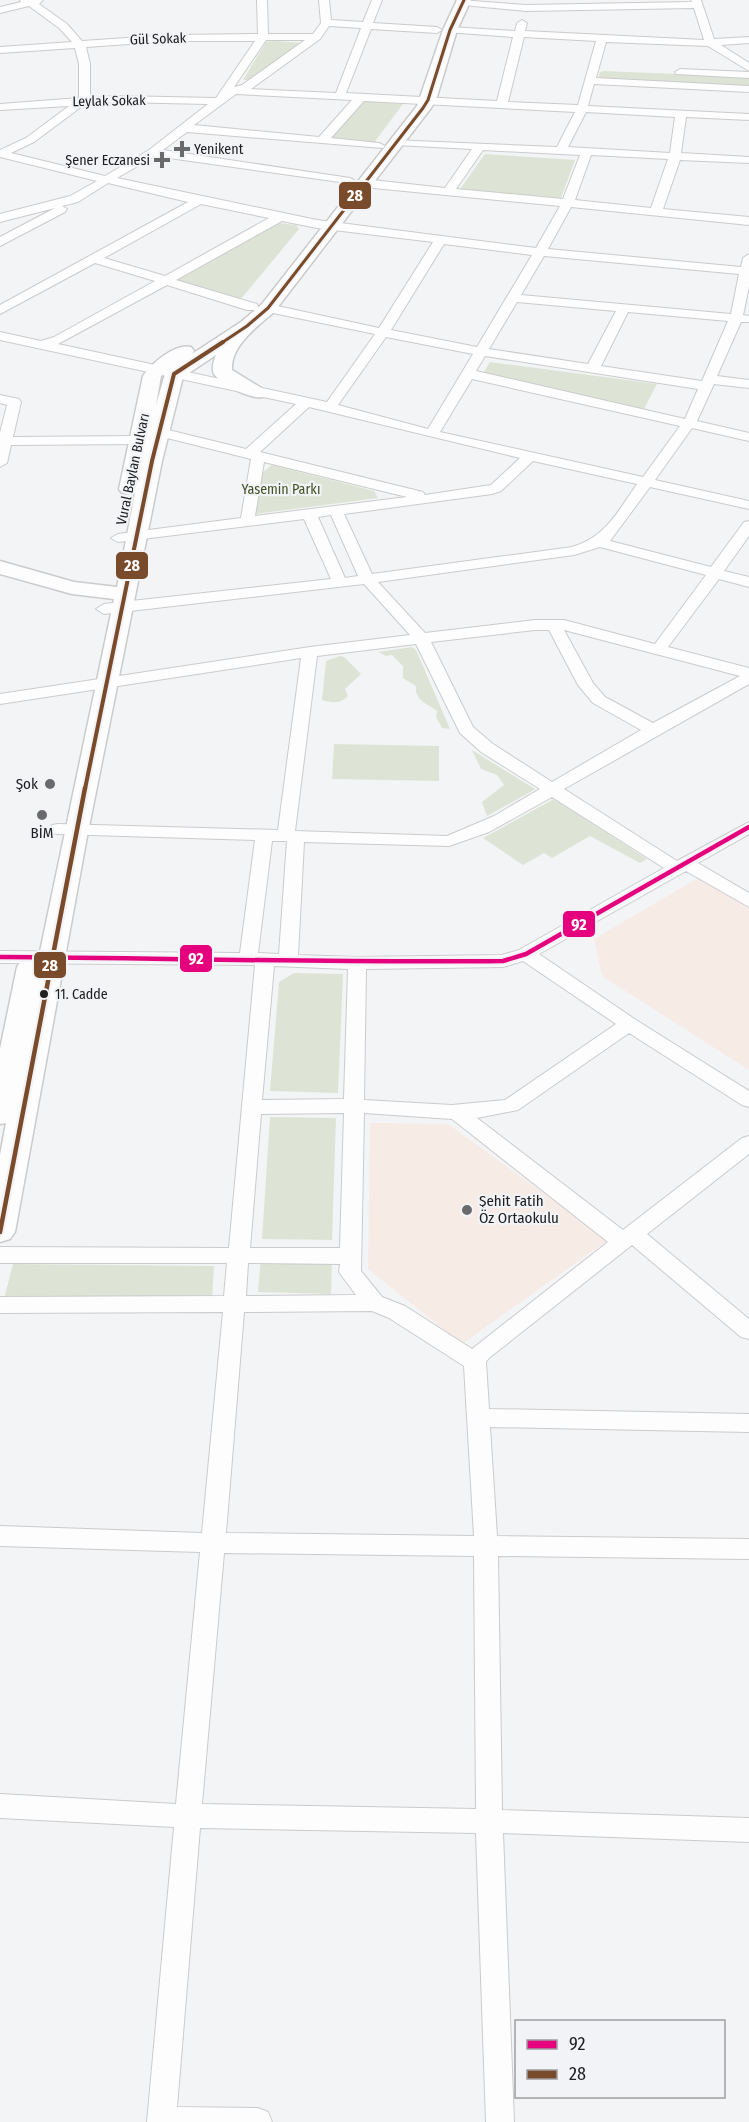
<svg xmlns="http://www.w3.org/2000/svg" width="749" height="2122" font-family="'Fira Sans Condensed',sans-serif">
  <rect width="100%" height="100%" fill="#f3f4f6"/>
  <!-- education -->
  <g fill="#f7ebe6">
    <path d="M698 878 749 909V1070L602 976 594 939Z"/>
    <path d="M370 1123 448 1124 608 1240 462 1344 368 1269Z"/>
  </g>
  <!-- green -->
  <g fill="#dee4d5">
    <path d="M274 41 303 43 249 80H243L266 42Z"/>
    <path d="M604 71 749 77V87L598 79 600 72Z"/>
    <path d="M364 101 403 104 373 144 329 139Z"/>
    <path d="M485 154 575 160 561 198 460 189Z"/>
    <path d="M279 223 296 225 299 229 240 300 174 279 273 224Z"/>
    <path d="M490 362 657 384 644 409 482 375Z"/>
    <path d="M272 465 374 491 378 498 255 514 262 473Z"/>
    <path d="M412 647 416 650 450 729 442 728 436 717 437 711C428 704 414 700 416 686L403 678V666L392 655 386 656 378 652Z"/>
    <path d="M340 656 344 657 361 674 345 689 348 696C340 704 332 703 322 700L326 661Z"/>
    <path d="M334 744 439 746V781L332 779Z"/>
    <path d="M472 750 535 789 534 790 487 816 482 802 504 785 497 775 481 769Z"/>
    <path d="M554 799 647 859 640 863 590 836 552 858 544 853 523 865 483 838Z"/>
    <path d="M294 973 343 974 338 1093 270 1091 279 982Z"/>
    <path d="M270 1117 336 1118 332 1240 262 1239Z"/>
    <path d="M261 1257 332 1259 331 1294 258 1292Z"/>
    <path d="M13 1264 214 1266 212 1299H4Z"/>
  </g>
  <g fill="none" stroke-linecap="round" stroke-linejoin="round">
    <!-- street casing -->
    <g stroke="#cacbcd" stroke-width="2">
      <g id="street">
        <path d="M20 0H43L39 4 67 24 82 41 172 35 258 34 257 0H267L268 34H313L321 23 319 0H329L331 20 363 22 372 0H382L373 23 437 27 442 30 437 33 371 29 346 93 497 101 513 37 446 32V28L450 27 515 31 517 23 522 20 527 23 525 31 704 40 694 8 526 11 463 5 459 4V0L526 5 692 2 691 0H701L714 39 749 37V43L721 45 749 63V71L708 46 606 42 596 78 749 86V92L594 84 588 106 749 114V120L686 117 681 153 749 157V163L680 160 663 209 749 217V225L571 207 548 249 741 267 743 258 749 254V287L743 315 749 316V322H741L717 376 749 380V388L714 384 697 421 749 433V441L692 428 655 480 749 501V509L650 487 610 541 711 567 744 522 749 521V536L724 571 749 577V587L719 579 668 647 749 668V684L564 789 677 861 749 822V834L698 863 749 893V907L686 871 539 954 636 1020 749 1091V1107L742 1105 629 1033 518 1110 477 1118 623 1230 742 1138 749 1136V1154L647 1234 749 1319V1339L741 1337 632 1245 489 1358 486 1362 489 1409 749 1414V1432L490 1427 497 1536 749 1539V1559L498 1556 502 1810 749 1818V1842L503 1833 514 2122H486L476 1833 200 1828 177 2107 258 2108 268 2112 272 2122H147L174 1827 0 1818V1794L176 1804 200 1552 0 1546V1526L202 1533 223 1312 0 1313V1297L224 1296 227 1263H0V1247L229 1248 255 965 0 963V951L240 953 255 840 58 834 52 833 49 829 52 825 58 824 278 830 301 658 0 704V694L310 647 410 635 364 584 104 614 96 609 104 604 331 579 304 519 118 542 111 538 118 534 241 518 251 459 139 431 137 428 139 425 144 424 246 449 296 404 0 340V332L41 341 54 337 155 281 95 263 0 314V305L188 202 108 183 78 202 62 206 67 209 65 212 0 246V237L55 208 0 222V214L70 196 97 181 0 157V150L26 138 69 106 0 110V104L79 98V64L75 48 0 53V47L72 42 59 28 29 6 0 13V7L21 2ZM329 26 361 28 336 93 251 89 320 39ZM524 37 596 41 578 105 508 102ZM266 40H305L242 85 234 87ZM172 41H255L216 98 117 96 90 98V64L86 47ZM236 94 352 100 319 137 194 125ZM364 101 575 112 557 147 392 140V144L396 145 472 149 445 188 363 179 357 183 363 187 560 206 536 248 317 220 117 178 155 156 354 184V180L350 178 163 150 187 132 383 148 385 146 379 143 331 138ZM117 102 208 104 149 150 105 176 11 153 34 142 85 104ZM586 112 675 117 670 153 568 147ZM483 150 580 155 563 199 456 189ZM591 155 668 159 651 208 575 200ZM201 204 269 218 165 276 104 258ZM282 221 317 228 433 242 379 328 268 304 262 308 268 312 375 334 327 402 58 344 167 285 247 310H257L258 307 257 304 176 280ZM444 244 532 255 477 347 391 330ZM544 256 739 274 731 314 521 295ZM517 302 616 311 588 364 489 349ZM628 312 728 321 702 381 601 366ZM386 337 473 354 428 429 338 405ZM485 356 698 389 685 419 476 371ZM472 379 680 426 643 477 440 432ZM309 407 520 458 491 485 425 495 423 492 260 452ZM533 461 637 484C618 511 606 537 572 547L372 574 344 514 492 494 501 491ZM264 462 407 497 255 516ZM331 515 358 576 345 578 318 517ZM600 547 706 575 655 644 564 620H535L425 633 378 582 574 555ZM535 630H549L578 685 593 703 641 730 552 782 493 744 473 727 431 642ZM564 630 740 676 653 723 605 697 593 683ZM416 644 460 733 481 752 540 789 494 816 447 836 295 831 317 656ZM552 797 664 868 519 950 502 955 357 957 298 955 304 842 449 846 489 832ZM272 841H287L279 954 258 953ZM523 961 616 1024 505 1100 452 1105 364 1100 366 969 503 967ZM274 966 348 969 344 1099 262 1100ZM344 1113 340 1248H250L261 1114ZM364 1113 452 1119 608 1242 472 1349 405 1306 382 1297 361 1271ZM248 1263 340 1264 339 1272 356 1295 246 1296ZM372 1311 389 1318 464 1366 474 1536 226 1533 244 1312ZM224 1553 474 1556 476 1809 202 1804Z"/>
        <path d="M680 69 749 72V78L676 74 675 72Z"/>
        <path d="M0 395 19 399 21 402 13 437 139 436 146 440 139 444 11 445 7 463 0 467V433L7 405 0 403Z"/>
      </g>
    </g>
    <!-- secondary casing -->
    <g stroke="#cacbcd" stroke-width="3">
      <path id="secondary" d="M457 0H471L457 30 436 100 431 108 274 312C258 326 230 346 232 370L263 389 265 393 263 397C252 400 220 384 214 374 211 368 214 360 216 355L183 377 162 461 86 842 15 1232 10 1239 0 1242V1155L6 1123 0 1124V1049L17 967 21 961 30 959 38 961 114 599 72 594 0 574V561L74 582 117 587 135 493H122L119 489 143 376C152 363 175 343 191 347L194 351 192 354 241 322 262 304 417 106 443 30ZM167 371 165 374 156 405 161 376Z"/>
    </g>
    <!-- street -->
    <use href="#street" fill="#fdfdfe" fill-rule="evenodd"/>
    <!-- secondary -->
    <use href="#secondary" fill="#fdfdfe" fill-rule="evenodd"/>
    <!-- bus-1 casing -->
    <g stroke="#f2f3f7" stroke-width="9">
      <path id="bus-1" d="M0 957C168 958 335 963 503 961L526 954 749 827"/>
    </g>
    <!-- bus-2-far2 casing -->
    <g stroke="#f2f3f7" stroke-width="6">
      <path id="bus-2-far2" d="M220 344 247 326 268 308 423 108 428 100 450 30 464 0"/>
    </g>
    <!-- bus-2-far1 casing -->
    <g stroke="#f2f3f7" stroke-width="8">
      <path id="bus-2-far1" d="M85 789 152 461 174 374 223 342"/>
    </g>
    <!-- bus-2 casing -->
    <g stroke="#f2f3f7" stroke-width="9">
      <path id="bus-2" d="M0 1232 85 788"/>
    </g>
    <!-- bus-1 -->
    <use href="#bus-1" stroke="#e5007d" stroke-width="4.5"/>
    <!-- bus-2-far2 -->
    <use href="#bus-2-far2" stroke="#7a4b2a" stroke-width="3"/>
    <!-- bus-2-far1 -->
    <use href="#bus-2-far1" stroke="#7a4b2a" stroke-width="4"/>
    <!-- bus-2 -->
    <use href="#bus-2" stroke="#7a4b2a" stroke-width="4.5"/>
  </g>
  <!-- markers -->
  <g fill="#6a6a6c" stroke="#f2f3f7" stroke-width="2">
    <path d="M179 140h6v6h6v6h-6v6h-6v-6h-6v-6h6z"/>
    <path d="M159 151h6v6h6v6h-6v6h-6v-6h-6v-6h6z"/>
    <circle cx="50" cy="784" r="6"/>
    <circle cx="42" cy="815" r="6"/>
    <circle cx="467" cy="1210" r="6"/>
  </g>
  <circle fill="#202021" stroke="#f2f3f7" stroke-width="2" cx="44" cy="994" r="5"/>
  <g text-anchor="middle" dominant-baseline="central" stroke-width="4.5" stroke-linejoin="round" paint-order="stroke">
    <!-- far-street labels -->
    <g font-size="14" fill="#202021" stroke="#f2f3f7">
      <text transform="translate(158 39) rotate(-2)">Gül Sokak</text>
      <text transform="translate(109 101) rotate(-1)">Leylak Sokak</text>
      <text transform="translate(133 469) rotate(-78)">Vural Baylan Bulvarı</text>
    </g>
    <!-- far-poi labels -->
    <g font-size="14" fill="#202021" stroke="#f2f3f7" text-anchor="start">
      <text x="194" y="149">Yenikent</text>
      <text x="150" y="160" text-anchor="end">Şener Eczanesi</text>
    </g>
    <!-- far-park labels -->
    <g font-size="14" fill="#445223" stroke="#f2f3f7">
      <text x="281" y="489">Yasemin Parkı</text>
    </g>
    <!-- bus labels -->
    <g font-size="14" fill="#202021" stroke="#f2f3f7" text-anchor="start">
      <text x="55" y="994">11. Cadde</text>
    </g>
    <!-- poi labels -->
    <g font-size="15" fill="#202021" stroke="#f2f3f7" text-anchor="end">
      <text x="38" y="784">Şok</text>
      <text x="42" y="833" text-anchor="middle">BİM</text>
      <text x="479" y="1201" text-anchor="start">Şehit Fatih<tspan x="479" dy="17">Öz Ortaokulu</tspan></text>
    </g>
  </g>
  <g stroke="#f2f3f7" stroke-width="2">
    <rect x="338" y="181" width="34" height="29" rx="6" fill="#7a4b2a"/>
    <rect x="115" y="551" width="34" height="29" rx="6" fill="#7a4b2a"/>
    <rect x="562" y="910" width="34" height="28" rx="6" fill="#e5007d"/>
    <rect x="179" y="944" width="34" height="29" rx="6" fill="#e5007d"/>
    <rect x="33" y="951" width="34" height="28" rx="6" fill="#7a4b2a"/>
  </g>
  <g font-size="16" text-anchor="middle" font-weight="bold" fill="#fff">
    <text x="355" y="201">28</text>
    <text x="132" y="571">28</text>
    <text x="579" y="930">92</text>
    <text x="196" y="964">92</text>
    <text x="50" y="971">28</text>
  </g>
  <!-- legend -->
  <rect x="515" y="2020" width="210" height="78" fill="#f2f3f7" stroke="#9e9fa1" stroke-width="1.5"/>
  <rect x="527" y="2040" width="30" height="9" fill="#e5007d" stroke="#9e9fa1" stroke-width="1.5"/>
  <text x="569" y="2050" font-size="18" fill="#202021">92</text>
  <rect x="527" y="2070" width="30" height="9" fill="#7a4b2a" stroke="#9e9fa1" stroke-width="1.5"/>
  <text x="569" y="2080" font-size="18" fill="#202021">28</text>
</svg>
